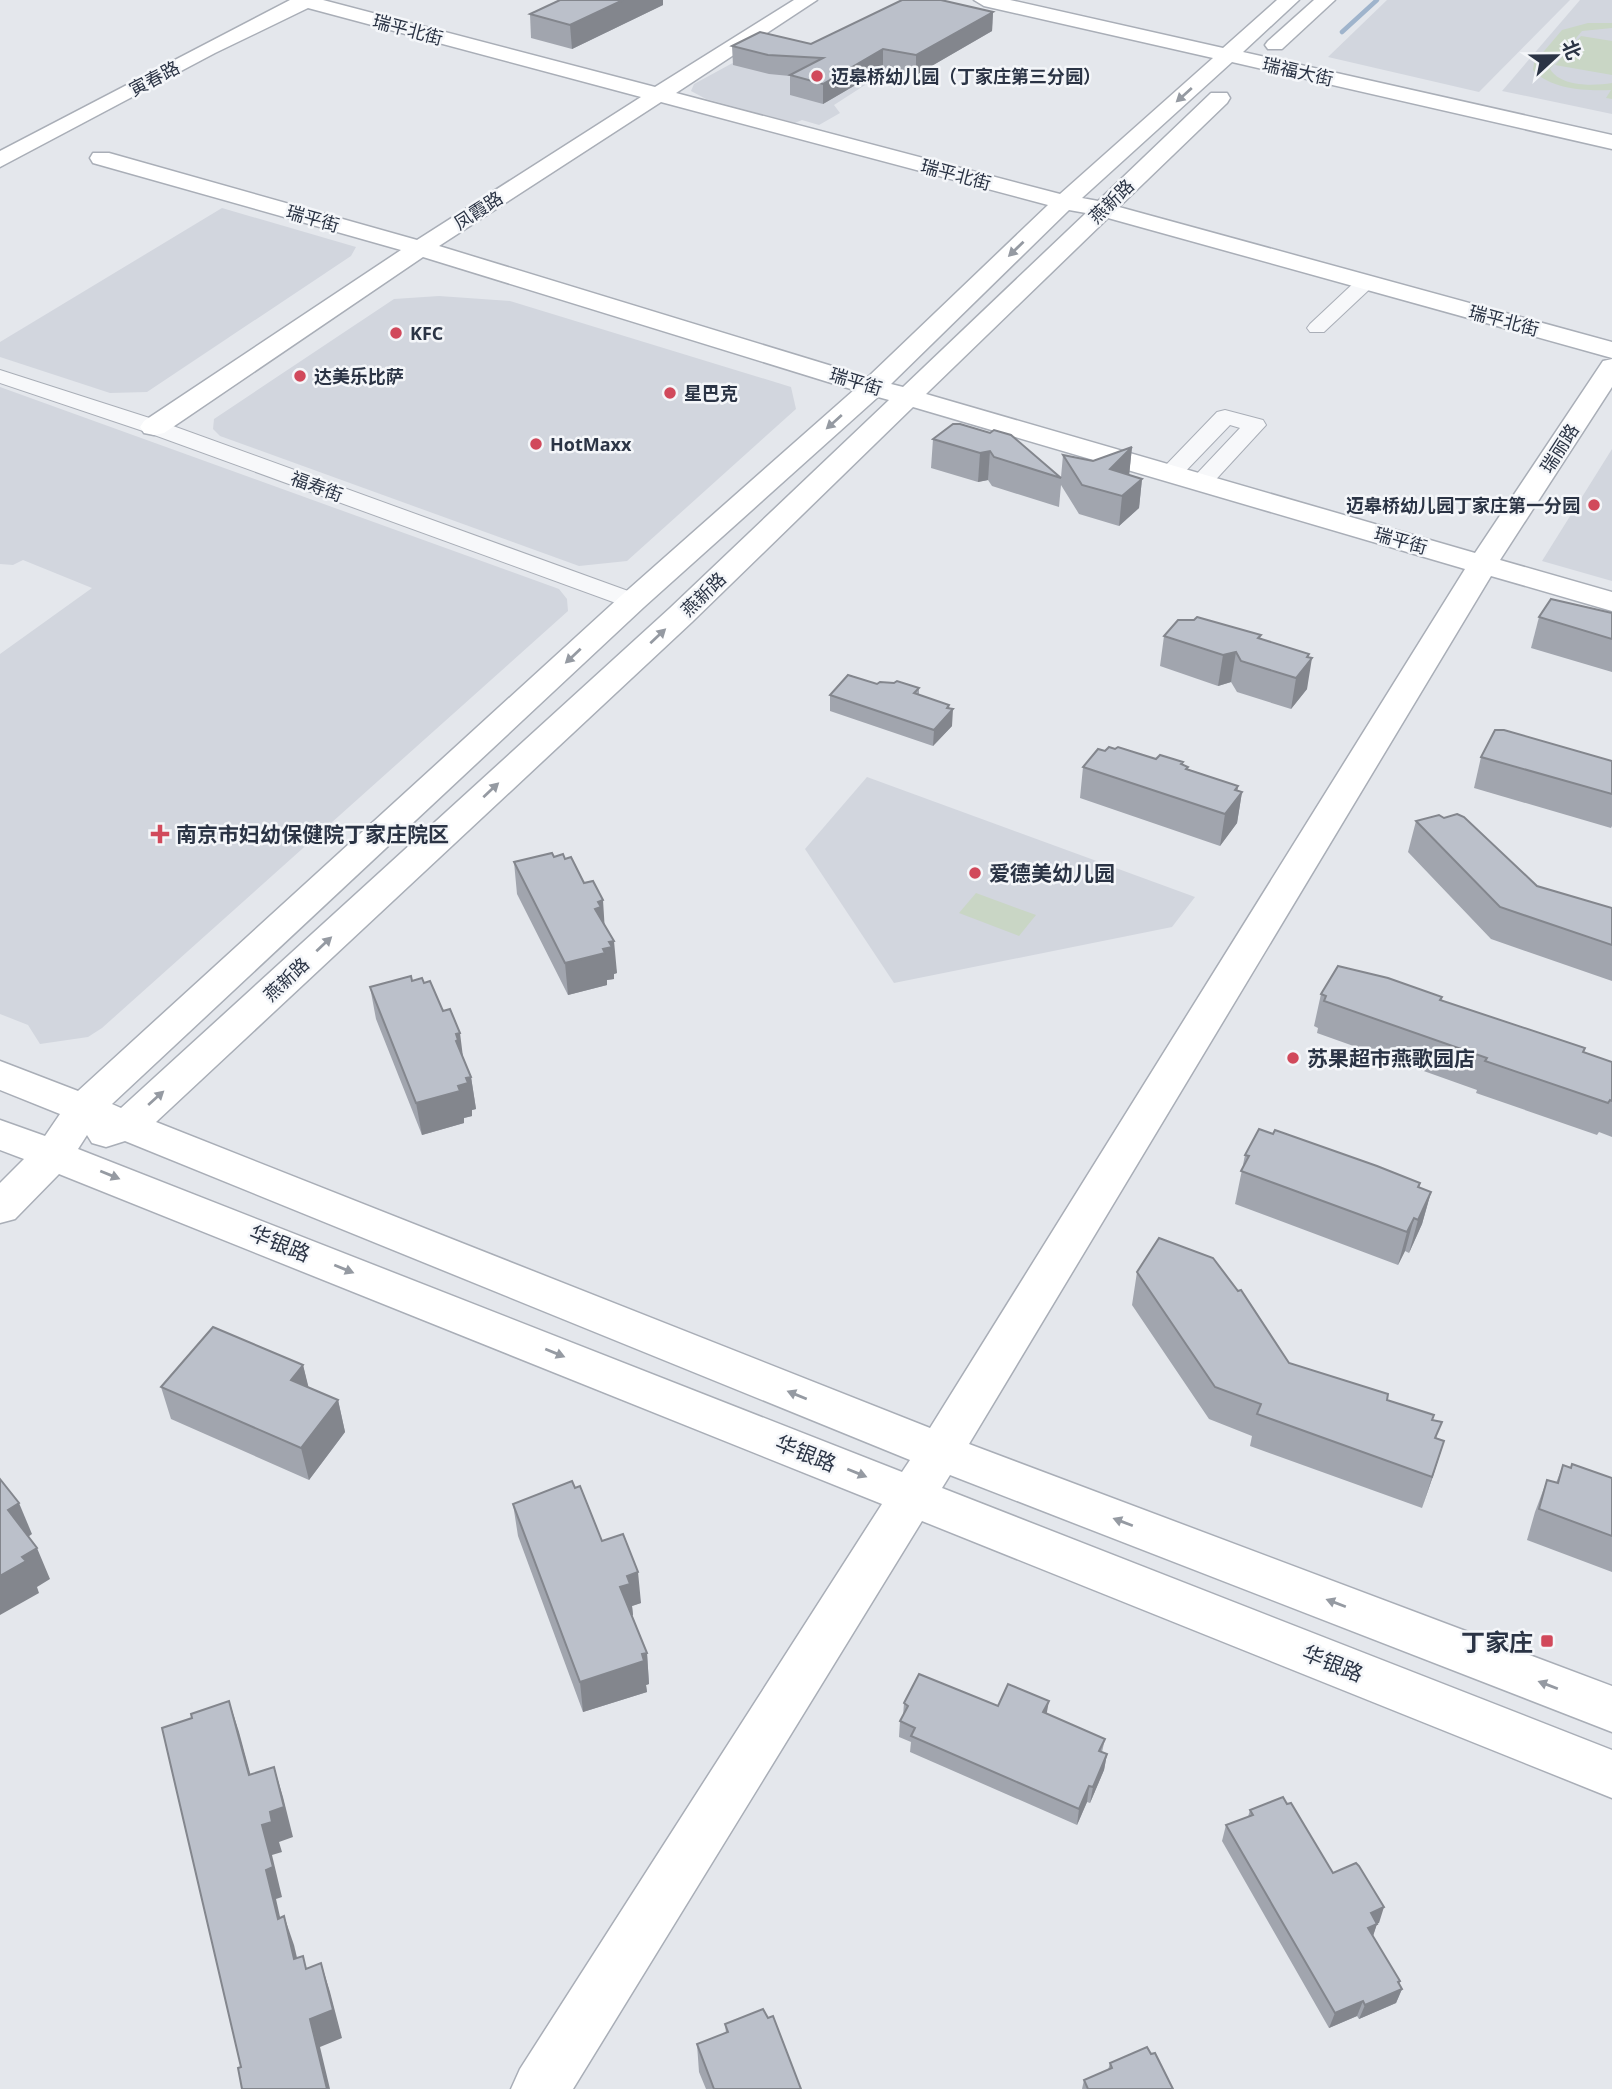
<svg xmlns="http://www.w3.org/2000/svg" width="1612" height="2089" font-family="'Open Sans','Noto Sans SC',sans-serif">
  <rect width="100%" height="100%" fill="#e4e7ec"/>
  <!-- built -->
  <g fill="#d2d6de">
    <path d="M1387 0H1570L1479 92 1328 57Z"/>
    <path d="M1580 0H1612V114L1502 91Z"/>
    <path d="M762 47 879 76 834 105 840 113 819 125 802 120 795 123 706 99 691 91 694 84Z"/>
    <path d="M222 208 356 247 351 256 147 392 110 393 0 357V342Z"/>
    <path d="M439 296 510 301 791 387 796 409 627 561 579 566 220 436 213 429 214 419 394 299Z"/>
    <path d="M0 387 559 589 567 599 568 611 102 1028 88 1037 40 1044 28 1025 0 1014V654L92 588 23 560 13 565 0 564Z"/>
    <path d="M1612 449V581L1542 561Z"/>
    <path d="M867 777 1195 897 1172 927 894 983 805 849Z"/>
  </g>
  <!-- green -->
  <g fill="#c9d6c5">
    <path d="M1588 23H1612V28L1582 31 1550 69C1561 87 1593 86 1612 83V99L1606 98 1611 90C1587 91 1551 90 1533 70L1534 63 1562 30Z"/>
    <path d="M1581 36 1612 41V75L1555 65Z"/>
    <path d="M976 893 1036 915 1019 936 959 913Z"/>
  </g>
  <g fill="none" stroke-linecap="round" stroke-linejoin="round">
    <!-- stream -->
    <path stroke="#9fb4cc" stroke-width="4.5" d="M1342 32 1377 0"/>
    <!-- street casing -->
    <g stroke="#a9aeb7" stroke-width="2">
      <g id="street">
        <path d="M1366 276 1373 278 1376 282 1373 286 1324 332H1310L1307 328 1310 324 1359 278Z"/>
        <path d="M0 370 162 422 642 596 645 601 642 606 633 608 624 606 146 432 0 383Z"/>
        <path d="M1225 410 1263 420 1266 425 1209 487H1193L1189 482 1240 428 1230 425 1179 478H1163L1160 473 1163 468 1217 412Z"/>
      </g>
    </g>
    <!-- secondary casing -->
    <g stroke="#a9aeb7" stroke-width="3">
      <g id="secondary">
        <path d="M290 0H323L655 87 794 0H817L676 93 1060 194 1213 58 984 6 974 0H1010L1223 48 1277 0H1299L1243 52 1612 135V149L1232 62 1082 198 1098 201 1211 93H1227L1230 98 1227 103 1119 207 1612 342V358L1108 218 926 394 1475 553 1603 361 1612 359V387L1500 560 1612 592V611L1491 576 969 1444 1612 1686V1732L950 1475 942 1488 1612 1750V1798L922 1521 573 2089H511L520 2069 882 1504 59 1174 15 1219 0 1223V1183L24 1159 0 1150V1120L45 1136 60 1114 0 1090V1061L78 1091 622 595 854 390 423 257 164 433 154 435 144 433 140 427 144 421 401 250 93 163 90 158 93 153H109L417 240 641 97 308 8 215 53 0 167V151ZM661 102 1048 205 868 377 439 246ZM1069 210 1086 213 903 387 891 384ZM878 397 889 400 670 608 121 1108 112 1104 644 607ZM913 407 1465 569 930 1428 156 1122 692 622ZM87 1135 92 1143 106 1147 125 1141 910 1460 902 1472 78 1149Z"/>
        <path d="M1314 0H1335L1282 49H1268L1265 45 1268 41Z"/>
      </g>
    </g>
    <!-- street -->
    <use href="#street" fill="#f7f8fa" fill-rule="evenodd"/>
    <!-- secondary -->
    <use href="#secondary" fill="#fff" fill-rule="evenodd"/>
  </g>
  <!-- wall -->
  <g fill="#a1a5ae">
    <path d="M663 5 572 49 531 38 530 14Z"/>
    <path d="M993 12 992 31 916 75 883 69 823 104 790 95V76L769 74 733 65 732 46 811 44Z"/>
    <path d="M953 424 1061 477 1063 455 1093 461 1132 447 1129 475 1142 479 1139 508 1119 526 1079 514 1061 485 1059 507 992 486 988 480 978 482 931 468 933 439Z"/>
    <path d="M1612 613V672L1531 648 1539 617Z"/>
    <path d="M1261 635 1260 639 1308 657 1307 689 1291 709 1237 692 1231 682 1218 686 1160 666 1164 636Z"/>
    <path d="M877 684 919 688V695L949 705 952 726 933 746 830 711V695Z"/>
    <path d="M1481 757 1612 761V826L1611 828 1474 788Z"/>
    <path d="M1156 759 1183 762V765L1188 767V769L1238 786 1237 790 1242 792 1237 823 1220 846 1080 798 1083 767Z"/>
    <path d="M1444 818 1537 886 1612 908V981L1491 939 1408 852 1416 821Z"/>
    <path d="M554 857 605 925 617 973 614 974V979L607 980V985L568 995 517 894 514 862Z"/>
    <path d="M412 981 463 1058 471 1077 476 1109 472 1110V1116L464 1118V1123L422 1135 376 1019 370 987Z"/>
    <path d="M1321 994 1442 997 1441 1001 1612 1062V1137L1599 1132 1597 1135 1476 1093 1477 1090 1317 1033 1318 1028 1314 1026Z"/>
    <path d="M1245 1155 1420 1183 1419 1188 1431 1192 1422 1224 1409 1253 1405 1251 1398 1265 1235 1204Z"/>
    <path d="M1137 1272 1289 1363 1387 1400 1432 1420 1437 1439 1434 1473 1422 1508 1250 1446 1252 1436 1209 1419 1132 1305Z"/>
    <path d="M303 1365 308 1387 338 1400 345 1432 309 1480 171 1419 161 1387Z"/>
    <path d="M1563 1465 1612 1478V1572L1527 1540 1535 1512 1547 1480 1556 1483Z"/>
    <path d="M575 1488 602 1541 641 1603 632 1606 633 1615 632 1616 647 1653 649 1684 646 1685 647 1692 583 1712 518 1536 513 1504Z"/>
    <path d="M904 1703 998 1706 1047 1714 1105 1739 1102 1752 1107 1754 1104 1770 1090 1803 1087 1802 1077 1825 910 1752 911 1742 899 1737 900 1721 903 1716Z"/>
    <path d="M1250 1810 1333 1873 1379 1923H1377L1373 1936 1402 1989 1396 2003 1359 2019 1357 2016 1329 2028 1222 1841 1226 1825 1248 1817Z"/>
    <path d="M725 2024 801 2089H706L699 2072 697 2044 726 2033Z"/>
    <path d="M1151 2054 1173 2089H1082L1084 2080 1108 2070 1110 2063Z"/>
  </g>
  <!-- shaded-wall -->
  <g fill="#83868d">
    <path d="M623 0H663V5L572 49 570 25Z"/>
    <path d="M993 12 992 31 916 75V55Z"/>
    <path d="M883 49V69L823 104V84Z"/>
    <path d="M1132 447 1129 476 1110 469Z"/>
    <path d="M990 451 988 480 978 482 980 453Z"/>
    <path d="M1142 479 1139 508 1119 526 1122 496Z"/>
    <path d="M1236 652 1231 682 1218 686 1223 655Z"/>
    <path d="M1309 654 1307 665 1312 658 1307 689 1291 709 1296 678Z"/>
    <path d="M949 705V714L953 709 952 726 933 746 934 730Z"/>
    <path d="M1238 786 1236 801 1242 792 1237 823 1220 846 1225 814Z"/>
    <path d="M603 900 605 932 595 909 598 902Z"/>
    <path d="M614 941 617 973 614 974V979L607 980V985L568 995 565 963 609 942Z"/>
    <path d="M460 1033 464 1065 456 1041V1034Z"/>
    <path d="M471 1077 476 1109 472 1110V1116L464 1118V1123L422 1135 416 1103 458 1086 466 1078Z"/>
    <path d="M1431 1192 1422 1224 1409 1253 1418 1220Z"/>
    <path d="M1414 1218 1405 1251 1398 1265 1407 1232Z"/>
    <path d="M303 1365 311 1397 291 1380Z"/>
    <path d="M338 1400 345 1432 309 1480 301 1448Z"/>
    <path d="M1444 1441 1434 1473 1422 1508 1432 1477Z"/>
    <path d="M19 1503 32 1534 21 1542 8 1510Z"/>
    <path d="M37 1548 50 1579 37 1587 39 1593 0 1615V1576L22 1557Z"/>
    <path d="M638 1572 641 1603 632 1606 633 1615 623 1619 620 1587 627 1576Z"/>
    <path d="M647 1653 649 1684 646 1685 647 1692 583 1712 580 1682Z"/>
    <path d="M229 1701 239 1732 259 1806 249 1775Z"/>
    <path d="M1049 1701 1046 1717 1043 1712Z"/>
    <path d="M1107 1754 1104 1770 1090 1803 1093 1787Z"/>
    <path d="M274 1767 283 1797 293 1837 279 1842 282 1852 272 1855 282 1897 276 1899 287 1948 278 1919 266 1870 262 1825 270 1812Z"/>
    <path d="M1089 1786 1087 1802 1077 1825 1079 1809Z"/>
    <path d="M1384 1907 1379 1923 1365 1928 1371 1913Z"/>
    <path d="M284 1916 294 1945 304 1987 294 1959Z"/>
    <path d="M1377 1924 1372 1939 1368 1928Z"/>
    <path d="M321 1963 330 1992 342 2038 320 2047 330 2089H327L310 2019Z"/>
    <path d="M1400 1981 1396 1991 1402 1989 1396 2003 1359 2019 1365 2005Z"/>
    <path d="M1363 2001 1357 2016 1329 2028 1335 2013Z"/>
  </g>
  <!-- building -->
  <g fill="#bbc0ca" stroke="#83868d" stroke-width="2">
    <path d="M560 0H623L570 25 530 14Z"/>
    <path d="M902 0H941L993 12 916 55 883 49 823 84 790 75 823 58 768 55 732 46 760 32 811 44Z"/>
    <path d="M953 424H960L990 433 994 430 1011 435 1061 478 994 457 990 451 980 453 933 439Z"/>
    <path d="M1132 447 1110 469 1142 479 1122 496 1082 485 1063 455 1093 461Z"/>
    <path d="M1551 599 1612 613V639L1539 617Z"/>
    <path d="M1197 617 1261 635 1258 638 1309 654 1307 657 1312 658 1296 678 1241 661 1236 652 1223 655 1164 636 1178 620H1194Z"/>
    <path d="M848 675 877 684 880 682 894 683 897 681 919 688 914 693 949 705 947 708 953 709 934 730 830 695Z"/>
    <path d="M1495 730H1504L1612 761V794L1481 757Z"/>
    <path d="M1109 747 1115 749 1118 747 1156 759 1160 755 1183 762 1181 764 1188 767 1186 769 1238 786 1235 790 1242 792 1225 814 1083 767 1098 749 1105 751Z"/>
    <path d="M1457 814 1464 817 1537 886 1612 908V945L1500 907 1416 821 1439 815 1444 818Z"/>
    <path d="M552 853 554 857 563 854 565 859 571 857 584 883 593 881 603 900 598 902 601 907 595 909 614 941 609 942 612 947 603 949 605 953 565 963 514 862Z"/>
    <path d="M1338 966 1388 978 1442 997 1440 1000 1585 1048 1583 1052 1612 1062V1101L1610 1100 1608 1103 1485 1061 1487 1058 1324 1001 1326 996 1321 994Z"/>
    <path d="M411 976 412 981 422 978 424 983 430 981 443 1011 450 1009 460 1033 456 1034 458 1040 456 1041 471 1077 466 1078 468 1083 458 1086 460 1091 416 1103 370 987Z"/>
    <path d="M1259 1129 1273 1134 1275 1130 1377 1166 1420 1183 1418 1187 1431 1192 1418 1220 1414 1218 1407 1232 1241 1171 1249 1156 1245 1155Z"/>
    <path d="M1159 1238 1213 1258 1238 1291 1241 1290 1289 1363 1388 1394 1387 1400 1434 1415 1432 1420 1442 1422 1435 1438 1444 1441 1432 1477 1257 1414 1261 1404 1215 1387 1137 1272Z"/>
    <path d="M213 1327 303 1365 291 1380 338 1400 301 1448 161 1387Z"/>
    <path d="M1572 1464 1612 1478V1536L1539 1509 1547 1480 1558 1483 1563 1465 1571 1468Z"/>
    <path d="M0 1479 19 1503 8 1510 37 1548 22 1557 26 1561 0 1576Z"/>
    <path d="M572 1481 575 1488 580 1486 602 1541 623 1534 638 1572 627 1576 630 1584 620 1587 647 1653 642 1654 644 1661 580 1682 513 1504Z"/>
    <path d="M919 1674 998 1706 1008 1684 1049 1701 1043 1712 1105 1739 1099 1751 1107 1754 1093 1787 1089 1786 1079 1809 911 1736 915 1728 900 1721 908 1706 904 1703Z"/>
    <path d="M229 1701 249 1775 274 1767 284 1807 270 1812 272 1822 262 1825 273 1867 266 1870 278 1919 284 1916 294 1959 303 1956 306 1969 321 1963 333 2010 310 2019 327 2089H242L238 2068 241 2067 162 1728 192 1718 191 1714Z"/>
    <path d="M1283 1797 1287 1804 1291 1803 1333 1873 1356 1863 1359 1866 1384 1907 1371 1913 1377 1924 1368 1928 1400 1981 1398 1982 1402 1989 1365 2005 1363 2001 1335 2013 1226 1825 1253 1815 1250 1810Z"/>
    <path d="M763 2009 768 2018 773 2016 801 2089H714L697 2044 728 2032 725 2024Z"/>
    <path d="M1147 2047 1151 2054 1155 2053 1173 2089H1088L1084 2080 1112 2068 1110 2063Z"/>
  </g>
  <!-- one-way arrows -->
  <defs><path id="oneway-solid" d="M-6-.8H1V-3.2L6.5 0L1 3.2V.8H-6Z" transform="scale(1.75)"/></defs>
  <g fill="#959aa2">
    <use href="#oneway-solid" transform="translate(1184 95) rotate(138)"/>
    <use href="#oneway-solid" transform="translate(1016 249) rotate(136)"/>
    <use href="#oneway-solid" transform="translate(834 422) rotate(138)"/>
    <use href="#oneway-solid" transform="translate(658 636) rotate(-43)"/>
    <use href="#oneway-solid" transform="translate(573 656) rotate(137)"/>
    <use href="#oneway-solid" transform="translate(491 790) rotate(-43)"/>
    <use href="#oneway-solid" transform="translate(324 944) rotate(-43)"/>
    <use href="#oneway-solid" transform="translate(156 1098) rotate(-42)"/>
    <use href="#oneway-solid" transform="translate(110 1175) rotate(22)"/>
    <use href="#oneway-solid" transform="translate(344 1269) rotate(22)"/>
    <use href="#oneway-solid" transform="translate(555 1353) rotate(22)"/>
    <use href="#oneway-solid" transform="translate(797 1395) rotate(-158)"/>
    <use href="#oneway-solid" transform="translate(857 1473) rotate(22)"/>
    <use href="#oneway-solid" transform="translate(1123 1522) rotate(-159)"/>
    <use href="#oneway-solid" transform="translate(1336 1603) rotate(-159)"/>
    <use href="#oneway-solid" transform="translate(1548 1685) rotate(-159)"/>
  </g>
  <!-- markers -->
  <g fill="#d1495b" stroke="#f4f6f9" stroke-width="2.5">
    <circle cx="817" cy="76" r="7"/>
    <circle cx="396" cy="333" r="7"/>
    <circle cx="300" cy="376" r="7"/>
    <circle cx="670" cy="393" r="7"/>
    <circle cx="536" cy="444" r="7"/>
    <circle cx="1594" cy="505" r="7"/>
    <path d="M156.5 823.5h7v7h7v7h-7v7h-7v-7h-7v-7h7z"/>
    <circle cx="975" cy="873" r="7"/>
    <circle cx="1293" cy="1058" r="7"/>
    <rect x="1540" y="1634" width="14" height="14" rx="3.5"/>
  </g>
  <g text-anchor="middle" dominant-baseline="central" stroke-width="5" stroke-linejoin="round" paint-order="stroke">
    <!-- far-street labels -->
    <g font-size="18" fill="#2b3445" stroke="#f4f6f9">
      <text transform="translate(408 29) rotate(15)">瑞平北街</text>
      <text transform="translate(1298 71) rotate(13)">瑞福大街</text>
      <text transform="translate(154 78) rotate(-28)">寅春路</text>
      <text transform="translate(956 174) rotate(15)">瑞平北街</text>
      <text transform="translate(1111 201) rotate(-44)">燕新路</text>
      <text transform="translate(478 210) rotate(-33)">凤霞路</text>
      <text transform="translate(313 218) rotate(16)">瑞平街</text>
      <text transform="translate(1504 320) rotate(15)">瑞平北街</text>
      <text transform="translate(856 381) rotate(17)">瑞平街</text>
      <text transform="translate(1559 448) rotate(-57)">瑞丽路</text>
      <text transform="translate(317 486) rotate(20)">福寿街</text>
      <text transform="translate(1401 540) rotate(16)">瑞平街</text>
      <text transform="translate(703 594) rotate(-44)">燕新路</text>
      <text transform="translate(286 979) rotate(-43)">燕新路</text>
    </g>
    <!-- far-poi labels -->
    <g font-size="18" font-weight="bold" fill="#2b3445" stroke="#f4f6f9" text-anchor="start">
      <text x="831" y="76">迈皋桥幼儿园（丁家庄第三分园）</text>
      <text x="410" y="333">KFC</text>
      <text x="314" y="376">达美乐比萨</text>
      <text x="684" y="393">星巴克</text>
      <text x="550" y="444">HotMaxx</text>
      <text x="1580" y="505" text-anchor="end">迈皋桥幼儿园丁家庄第一分园</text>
    </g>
    <!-- poi labels -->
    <g font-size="21" font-weight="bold" fill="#2b3445" stroke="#f4f6f9" text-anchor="start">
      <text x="176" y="834">南京市妇幼保健院丁家庄院区</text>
      <text x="989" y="873">爱德美幼儿园</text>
      <text x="1307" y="1058">苏果超市燕歌园店</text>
    </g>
    <!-- street labels -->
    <g font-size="21" fill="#2b3445" stroke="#f4f6f9">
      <text transform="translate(280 1243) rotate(22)">华银路</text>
      <text transform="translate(806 1453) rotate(22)">华银路</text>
      <text transform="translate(1333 1663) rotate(22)">华银路</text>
    </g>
    <!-- near-poi labels -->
    <g font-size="24" font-weight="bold" fill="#2b3445" stroke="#f4f6f9" text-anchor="end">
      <text x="1533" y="1641">丁家庄</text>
    </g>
  </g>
  <!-- north arrow -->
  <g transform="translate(1556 56) rotate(68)" stroke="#f4f6f9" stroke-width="5" paint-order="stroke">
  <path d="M0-5L12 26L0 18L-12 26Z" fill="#2b3445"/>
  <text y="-10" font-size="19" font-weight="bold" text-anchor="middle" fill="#2b3445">北</text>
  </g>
</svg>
